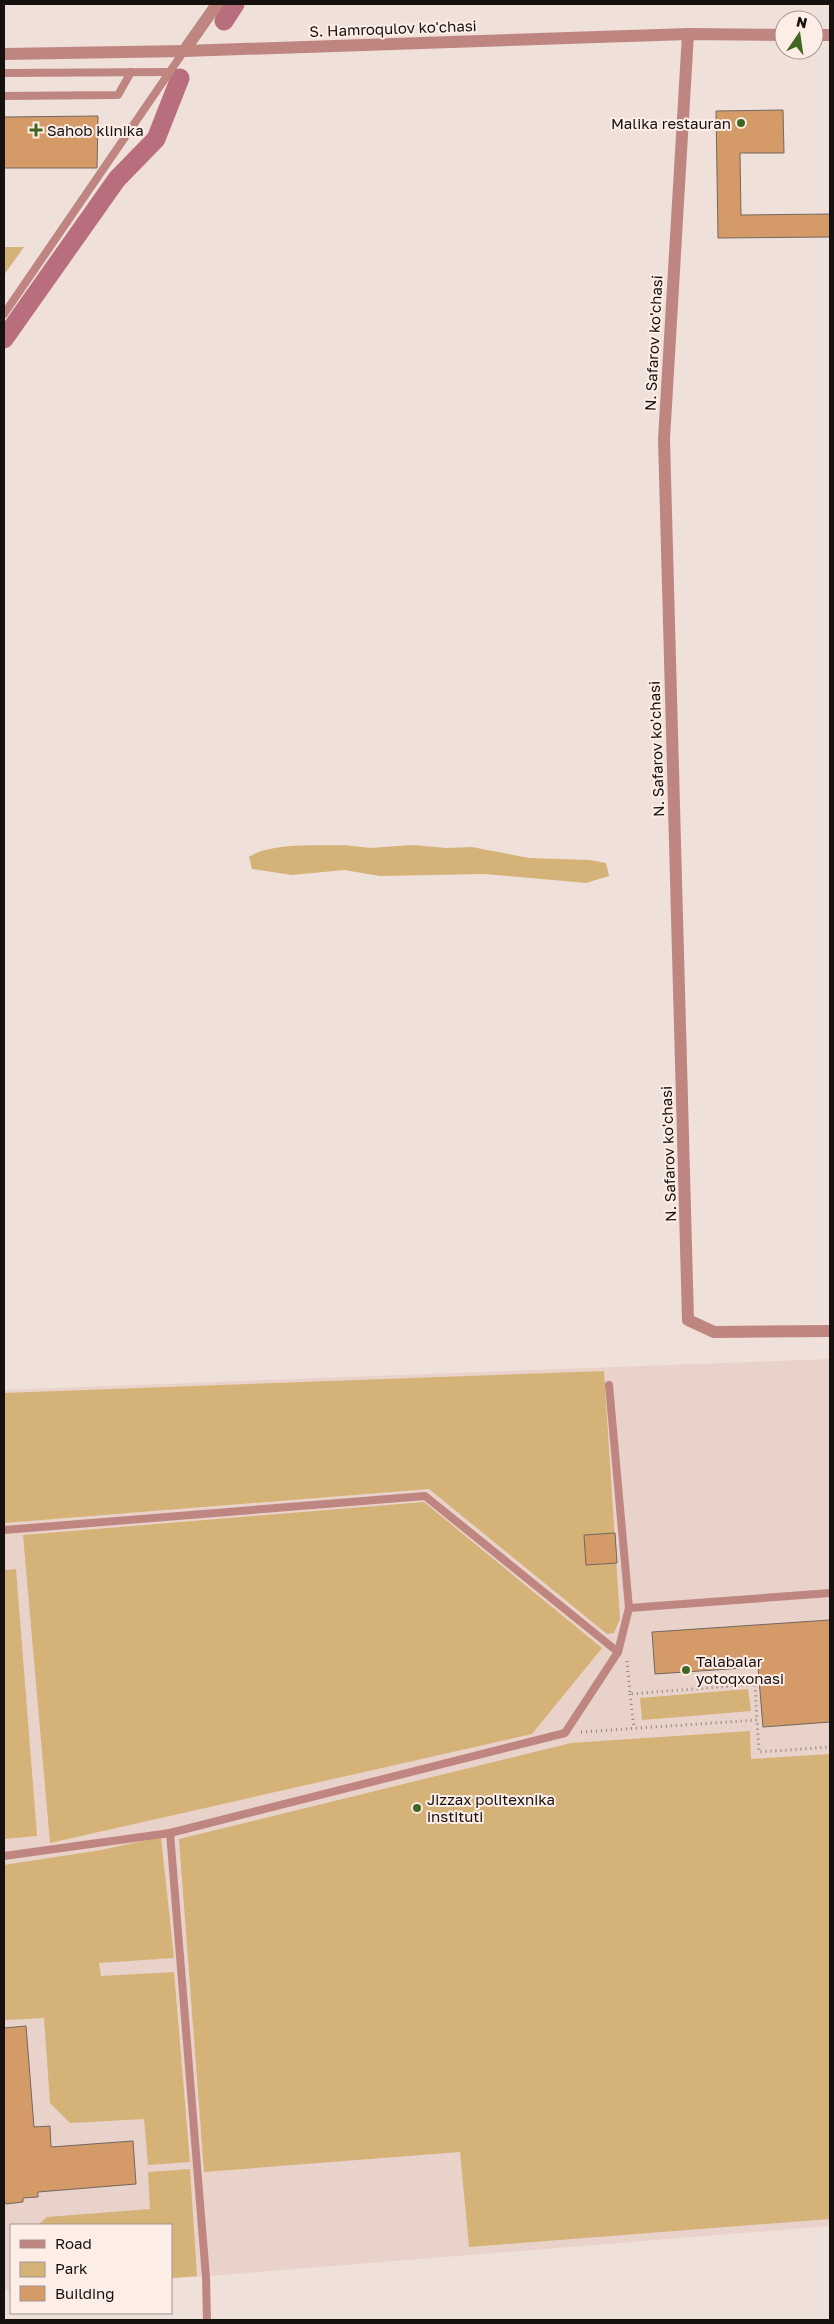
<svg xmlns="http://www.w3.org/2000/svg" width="834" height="2324" font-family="'Golos Text',sans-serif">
  <rect width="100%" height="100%" fill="#efe0da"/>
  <!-- built -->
  <path fill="#e9d2c9" d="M830 1359V2226L171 2279V2225H11V2290L4 2291V1390Z"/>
  <!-- green -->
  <g fill="#d5b278">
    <path d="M4 247H24L4 275Z"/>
    <path d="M344 845 370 848 413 845 447 848 472 847 529 858 590 860 606 863 609 876 586 883 484 874 380 876 344 870 292 875 252 869 249 857C271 842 316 846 344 845Z"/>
    <path d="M604 1371 620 1619 614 1633 607 1634 429 1489 4 1523V1393Z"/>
    <path d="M424 1502 602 1648 532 1734 50 1843 23 1535Z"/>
    <path d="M16 1569 37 1836 4 1839V1570Z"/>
    <path d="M748 1689 751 1711 642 1720 640 1698Z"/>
    <path d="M750 1731 751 1759 830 1754V2219L469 2247 460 2152 204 2172 179 1839 571 1743Z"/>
    <path d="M161 1837 174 1958 99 1963 101 1976 174 1972 190 2162 148 2165 144 2119 70 2123 50 2103 44 2018 4 2020V1865L101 1850Z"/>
    <path d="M190 2169 197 2276 171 2278V2225H38L47 2217 150 2209 148 2172Z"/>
  </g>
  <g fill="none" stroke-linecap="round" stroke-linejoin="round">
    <!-- canal -->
    <g stroke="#b86e7d" stroke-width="19">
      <path d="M224 21 235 4"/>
      <path d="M4 339 117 179 156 139 180 78"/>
    </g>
  </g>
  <!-- building -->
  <g fill="#d49a68" stroke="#736860">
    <path d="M783 110 784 153H740L741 215 830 214V237L718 238 716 111Z"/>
    <path d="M98 116 97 168H4V117Z"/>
    <path d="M615 1533 617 1563 586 1565 584 1535Z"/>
    <path d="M830 1620V1722L763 1727 758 1667 655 1674 652 1632Z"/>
    <path d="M26 2026 34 2127 50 2126 51 2147 133 2141 136 2184 38 2192V2197L23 2198V2202L6 2204 4 2200V2028Z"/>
  </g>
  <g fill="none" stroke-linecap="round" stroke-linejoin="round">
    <!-- path -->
    <g stroke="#8e8480" stroke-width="3" stroke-dasharray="1 4" stroke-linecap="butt">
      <path d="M627 1661 630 1694 755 1684 757 1720"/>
      <path d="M630 1694 634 1728"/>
      <path d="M581 1732 757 1720 759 1752 830 1747"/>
    </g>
    <!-- lane -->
    <g stroke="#bf8681" stroke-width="8">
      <path d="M4 73 170 72"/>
      <path d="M4 96 118 95 131 72"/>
      <path d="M4 314 184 51"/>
      <path d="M609 1385 629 1608 618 1652"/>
      <path d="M4 1530 425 1496 618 1652 565 1733 170 1833 4 1856"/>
      <path d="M629 1608 830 1593"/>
      <path d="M170 1833 206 2277 207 2320"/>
    </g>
    <!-- street -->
    <g stroke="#bf8681" stroke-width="12">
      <path d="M688 34 664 439 688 1320 714 1332 830 1331"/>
      <path d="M814 35H830"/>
      <path d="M184 51 217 4"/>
      <path d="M4 54 184 51 688 34 784 35"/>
    </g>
  </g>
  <!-- markers -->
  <g fill="#406721" stroke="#fdede7" stroke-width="2">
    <circle cx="741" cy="123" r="5"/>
    <path d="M33.5 122.5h5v5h5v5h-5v5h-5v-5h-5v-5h5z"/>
    <circle cx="686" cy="1670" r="5"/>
    <circle cx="417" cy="1808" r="5"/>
  </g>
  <g text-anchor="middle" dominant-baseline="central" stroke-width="4" stroke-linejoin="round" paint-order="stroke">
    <!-- street labels -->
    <g font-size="15" fill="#16110f" stroke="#fdede7">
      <text transform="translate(393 28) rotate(-2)">S. Hamroqulov ko'chasi</text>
      <text transform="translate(653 343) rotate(-87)">N. Safarov ko'chasi</text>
      <text transform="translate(656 749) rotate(-92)">N. Safarov ko'chasi</text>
      <text transform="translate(668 1154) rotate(-92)">N. Safarov ko'chasi</text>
    </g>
    <!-- poi labels -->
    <g font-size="15" fill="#16110f" stroke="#fdede7" text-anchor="start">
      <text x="731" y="123" text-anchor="end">Malika restauran</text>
      <text x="47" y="130">Sahob klinika</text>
      <text x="696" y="1661">Talabalar<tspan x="696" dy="17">yotoqxonasi</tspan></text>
      <text x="427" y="1799">Jizzax politexnika<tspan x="427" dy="17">instituti</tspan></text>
    </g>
  </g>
  <!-- border -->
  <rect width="834" height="2324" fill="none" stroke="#16110f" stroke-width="10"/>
  <!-- legend -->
  <rect x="10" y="2224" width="162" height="90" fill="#fdede7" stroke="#a19591"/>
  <rect x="20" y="2240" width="25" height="8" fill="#bf8681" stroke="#a19591"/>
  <text x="55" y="2249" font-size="15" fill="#16110f">Road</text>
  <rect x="20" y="2262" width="25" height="15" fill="#d5b278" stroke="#a19591"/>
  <text x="55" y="2274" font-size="15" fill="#16110f">Park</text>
  <rect x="20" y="2286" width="25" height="15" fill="#d49a68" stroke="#a19591"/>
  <text x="55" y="2299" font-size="15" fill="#16110f">Building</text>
  <!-- north arrow -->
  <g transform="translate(799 35) rotate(13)"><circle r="24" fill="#fdede7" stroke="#a19591"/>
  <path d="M0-4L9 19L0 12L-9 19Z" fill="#406721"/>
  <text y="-8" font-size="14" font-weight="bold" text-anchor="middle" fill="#16110f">N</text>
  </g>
</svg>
